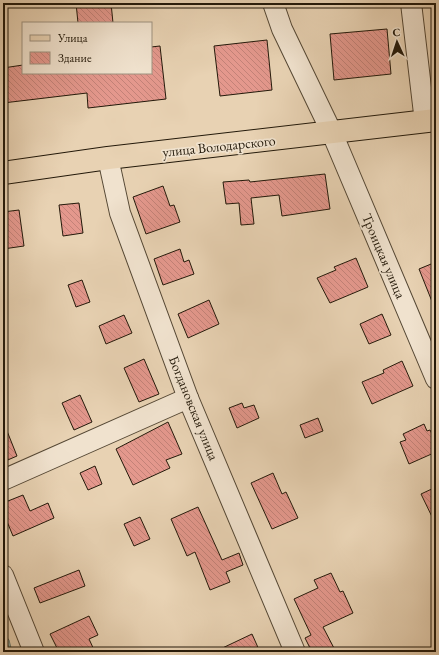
<svg xmlns="http://www.w3.org/2000/svg" width="439" height="655" font-family="'EB Garamond',serif">
  <defs>
    <pattern id="water-waves" width="16" height="10" patternUnits="userSpaceOnUse"><rect width="16" height="10" fill="#97b7af"/><path d="M0 5q4-4 8 0t8 0" fill="none" stroke="#7b948d"/></pattern>
    <pattern id="building-back-hatch" width="6" height="6" patternUnits="userSpaceOnUse"><rect width="6" height="6" fill="#e4988d"/><path d="M-1 5l2 2M0 0l6 6M5-1l2 2" fill="none" stroke="#c38278"/></pattern>
  </defs>
  <rect width="100%" height="100%" fill="#e8d2b3"/>
  <filter id="stains"><feTurbulence type="fractalNoise" baseFrequency=".005" numOctaves="4"/><feColorMatrix values="0 0 0 0 .2 0 0 0 0 .09 0 0 0 0 .02 0 0 0 .5 -.17"/></filter>
  <radialGradient id="worn" r=".72"><stop offset=".6" stop-color="#630" stop-opacity="0"/><stop offset="1" stop-color="#630" stop-opacity=".3"/></radialGradient>
  <!-- water -->
  <path fill="url(#water-waves)" stroke="#69786d" d="M3 633 9 640 12 652H3Z"/>
  <!-- building -->
  <g fill="url(#building-back-hatch)" stroke="#23190a">
    <path d="M76 3H111L113 23H78Z"/>
    <path d="M387 29 391 74 334 80 330 34Z"/>
    <path d="M267 40 272 90 220 96 214 46Z"/>
    <path d="M160 46 166 99 88 108 87 93 3 103V68L23 65V73H151V47Z"/>
    <path d="M325 174 330 209 282 216 279 195 251 198 254 224 241 225 239 203 226 204 223 182 249 180 250 182Z"/>
    <path d="M163 186 170 206 174 205 180 222 146 234 133 197Z"/>
    <path d="M79 203 83 233 63 236 59 205Z"/>
    <path d="M19 210 24 246 3 249V212Z"/>
    <path d="M180 249 184 262 189 260 194 274 163 285 154 259Z"/>
    <path d="M356 258 368 287 330 303 317 278 336 270 334 267Z"/>
    <path d="M436 262V309H435L419 269Z"/>
    <path d="M82 280 90 302 76 307 68 285Z"/>
    <path d="M209 300 219 324 188 338 178 314Z"/>
    <path d="M382 314 391 335 369 344 360 324Z"/>
    <path d="M124 315 132 333 106 344 99 326Z"/>
    <path d="M144 359 159 394 139 402 124 368Z"/>
    <path d="M402 361 413 386 372 404 362 382 384 373 383 370Z"/>
    <path d="M80 395 92 422 74 430 62 403Z"/>
    <path d="M242 403 244 408 254 405 259 418 237 428 229 408Z"/>
    <path d="M318 418 323 431 305 438 300 425Z"/>
    <path d="M3 421 17 456 3 462Z"/>
    <path d="M168 422 182 454 166 460 170 468 133 485 116 449Z"/>
    <path d="M424 424 427 431 430 430 436 442V452L409 464 400 442 406 440 403 434Z"/>
    <path d="M95 466 102 484 88 490 80 473Z"/>
    <path d="M273 473 282 494 286 492 298 518 272 529 251 483Z"/>
    <path d="M436 487V525L421 494Z"/>
    <path d="M23 495 30 511 48 503 54 518 13 536 3 512V503Z"/>
    <path d="M198 507 222 560 239 553 243 565 226 572 230 582 210 590 195 552 187 556 171 519Z"/>
    <path d="M140 517 150 539 134 546 124 524Z"/>
    <path d="M79 570 85 586 40 603 34 588Z"/>
    <path d="M331 573 340 592 343 591 353 613 323 627 336 652H312L305 638 311 635 294 599 318 588 314 580Z"/>
    <path d="M89 616 98 635 89 639 95 652H59L50 634Z"/>
    <path d="M252 634 260 652H214Z"/>
  </g>
  <g fill="none" stroke-linecap="round" stroke-linejoin="round">
    <!-- minor casing -->
    <g stroke="#544734" stroke-width="22">
      <g id="minor">
        <path d="M273 3 282 29 332 133 436 379"/>
        <path d="M411 3 425 122"/>
        <path d="M108 158 120 213 188 398 295 652"/>
        <path d="M3 480 188 398"/>
        <path d="M3 575 34 652"/>
      </g>
    </g>
    <!-- major casing -->
    <g stroke="#23190a" stroke-width="24">
      <path id="major" d="M3 173 108 158 436 120"/>
    </g>
    <!-- minor -->
    <use href="#minor" stroke="#f0e2ce" stroke-width="20"/>
    <!-- major -->
    <use href="#major" stroke="#e8d2b3" stroke-width="22"/>
  </g>
  <g text-anchor="middle" dominant-baseline="central" stroke-width="3.5" stroke-linejoin="round" paint-order="stroke">
    <!-- street labels -->
    <g font-size="14" fill="#23190a" stroke="#f0e2ce">
      <text transform="translate(219 146) rotate(-6)">улица Володарского</text>
      <text transform="translate(384 256) rotate(67)">Троицкая улица</text>
      <text transform="translate(194 408) rotate(68)">Богдановская улица</text>
    </g>
  </g>
  <!-- margin -->
  <rect width="439" height="655" fill="none" stroke="#e8d2b3" stroke-width="16"/>
  <rect x="4" y="4" width="431" height="647" fill="none" stroke="#23190a" stroke-width="2"/>
  <rect x="8" y="8" width="423" height="639" fill="none" stroke="#23190a"/>
  <!-- legend -->
  <rect x="22" y="22" width="130" height="52" fill="#f0e2ce" stroke="#9e9280"/>
  <rect x="30" y="35" width="20" height="6" fill="#e8d2b3" stroke="#9e9280"/>
  <text x="58" y="42" font-size="12" fill="#23190a">Улица</text>
  <rect x="30" y="52" width="20" height="12" fill="url(#building-back-hatch)" stroke="#9e9280"/>
  <text x="58" y="62" font-size="12" fill="#23190a">Здание</text>
  <!-- north arrow -->
  <g transform="translate(397 42) rotate(357)" stroke="#f0e2ce" stroke-width="3" paint-order="stroke">
  <path d="M0-3L7 15L0 10L-7 15Z" fill="#23190a"/>
  <text y="-6" font-size="11" font-weight="bold" text-anchor="middle" fill="#23190a">С</text>
  </g>
  <rect width="100%" height="100%" filter="url(#stains)"/>
  <rect width="100%" height="100%" fill="url(#worn)"/>
</svg>
